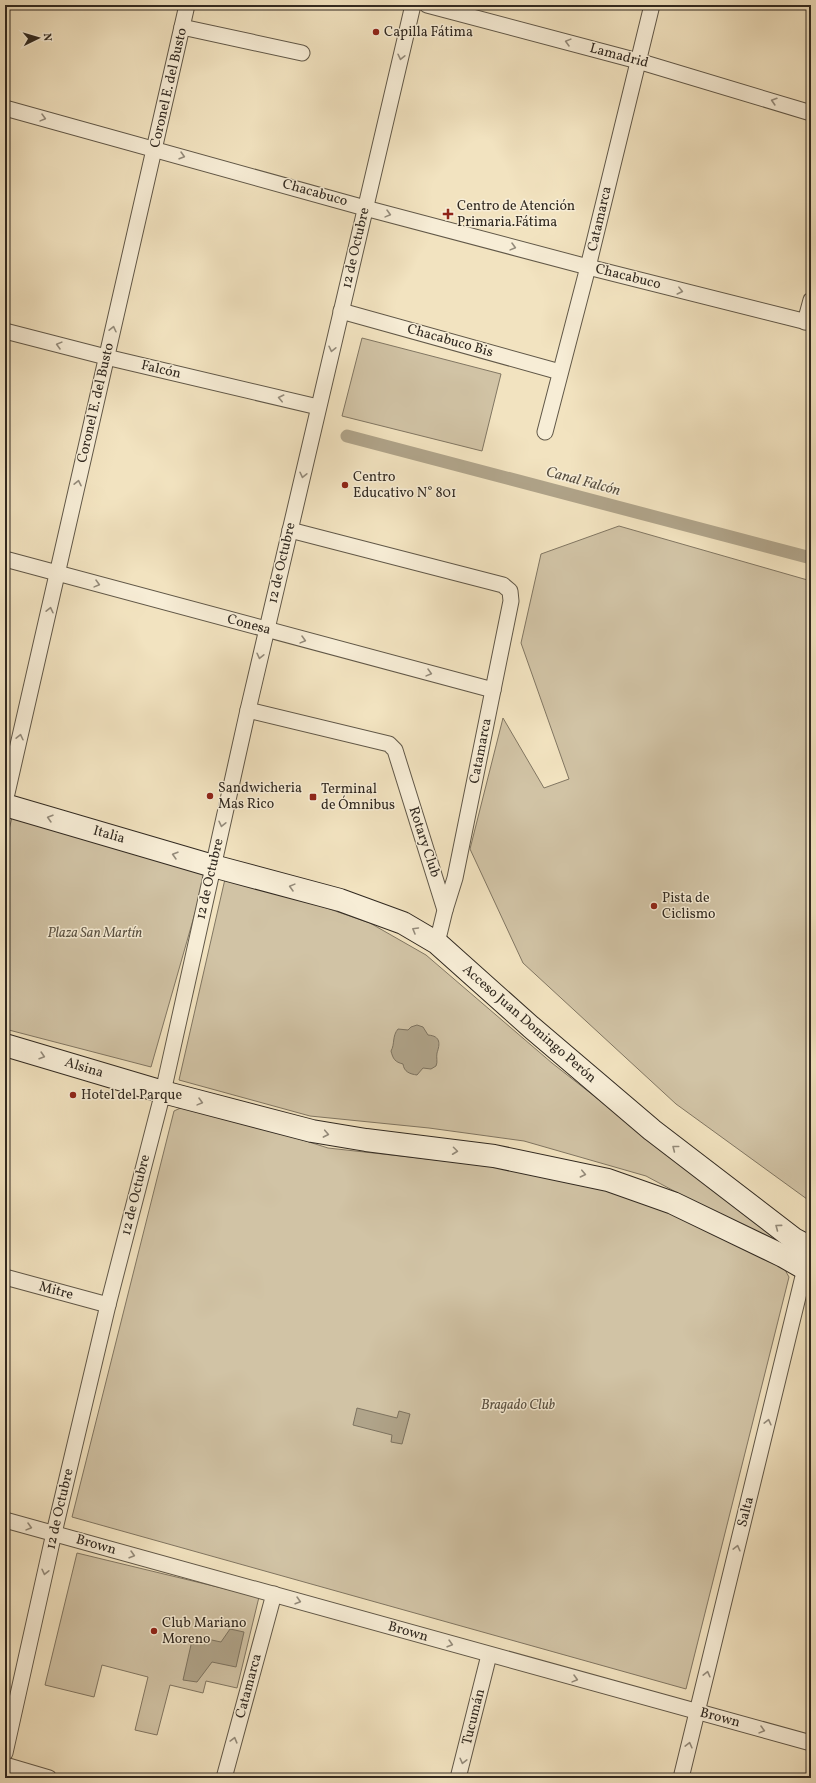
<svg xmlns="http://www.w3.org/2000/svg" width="816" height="1783" font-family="Vollkorn,serif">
  <rect width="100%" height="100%" fill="#f2e3c0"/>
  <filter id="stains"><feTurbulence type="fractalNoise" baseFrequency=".005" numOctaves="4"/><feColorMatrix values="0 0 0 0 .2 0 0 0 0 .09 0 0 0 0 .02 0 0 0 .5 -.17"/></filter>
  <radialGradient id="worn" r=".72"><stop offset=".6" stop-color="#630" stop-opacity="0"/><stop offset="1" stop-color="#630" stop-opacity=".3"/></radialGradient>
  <!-- green -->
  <g fill="#d1c3a5" stroke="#817662">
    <path d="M362 338 501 374 482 451 342 416Z"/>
    <path d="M619 526 811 581V1202L676 1104 523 963 470 849 503 718 544 788 569 779 521 643 541 554Z"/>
    <path d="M13 813 207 871 151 1067 5 1029V847Z"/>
    <path d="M225 879 312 903 370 923 426 955 552 1063 705 1183 783 1235 781 1244 775 1245 646 1176 524 1141 429 1128 310 1116 179 1080Z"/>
    <path d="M189 1104 328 1148 491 1166 648 1199 780 1261 789 1277 686 1689 72 1517 174 1111Z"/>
    <path d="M77 1553 259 1597 237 1688 206 1681 203 1693 170 1685 157 1735 135 1730 148 1677 102 1665 94 1697 45 1685Z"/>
  </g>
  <!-- water -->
  <g fill="#b0a48a" stroke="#7d7360">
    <path d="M417 1025 423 1027 428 1035C441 1036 440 1044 437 1053 436 1057 438 1062 436 1066L431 1069 423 1068 417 1075C410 1074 404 1072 403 1064 395 1062 393 1059 391 1051 395 1044 392 1036 398 1029L408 1030 411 1027Z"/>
    <path d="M357 1408 397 1418 399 1411 410 1414 402 1444 391 1442 392 1435 353 1425Z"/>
    <path d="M230 1629 244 1632 236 1667 212 1662 197 1682 183 1680 193 1636 221 1642Z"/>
  </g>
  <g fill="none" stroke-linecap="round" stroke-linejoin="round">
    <!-- canal -->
    <path stroke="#b0a48a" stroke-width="13" d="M347 436 811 558"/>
    <!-- street casing -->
    <g stroke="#615848" stroke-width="17">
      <g id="street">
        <path d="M427 5 638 61 811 113"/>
        <path d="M182 27 302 53"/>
        <path d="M5 108 365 208 588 267 811 323"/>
        <path d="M341 311 560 372"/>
        <path d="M805 322 811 300"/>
        <path d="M5 331 106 357 318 407"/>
        <path d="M545 432 588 267 652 5"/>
        <path d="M290 530 503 585 510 591 511 601 455 878 445 910"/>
        <path d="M5 559 493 690"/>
        <path d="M248 710 389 744 395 750 445 910 437 943"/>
        <path d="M5 802 187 5"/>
        <path d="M5 1277 108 1305"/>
        <path d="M5 1520 811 1743"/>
        <path d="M5 1753 54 1533 108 1305 163 1092 248 710 413 5"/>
        <path d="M5 1765 49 1778"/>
        <path d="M224 1778 274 1594"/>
        <path d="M458 1778 489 1655"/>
        <path d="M681 1778 807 1260"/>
      </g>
    </g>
    <!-- secondary casing -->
    <g stroke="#312920" stroke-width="24">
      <g id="secondary">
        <path d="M5 805 213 866 340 900 403 923 437 943 531 1027 652 1130 794 1239 811 1248"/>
        <path d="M5 1045 163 1092 312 1131 366 1140 494 1156 608 1180 673 1203 783 1256 811 1272"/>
      </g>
    </g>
    <!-- street -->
    <use href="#street" stroke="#f7edd6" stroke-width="15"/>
    <!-- secondary -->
    <use href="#secondary" stroke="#f7edd6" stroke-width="22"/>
  </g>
  <!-- one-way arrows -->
  <defs><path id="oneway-chevron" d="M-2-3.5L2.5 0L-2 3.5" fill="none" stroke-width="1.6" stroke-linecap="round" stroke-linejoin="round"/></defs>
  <g stroke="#948b7b">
    <use href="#oneway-chevron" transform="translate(568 42) rotate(-165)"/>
    <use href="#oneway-chevron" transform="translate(401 57) rotate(103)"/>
    <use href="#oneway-chevron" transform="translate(774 101) rotate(-163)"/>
    <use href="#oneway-chevron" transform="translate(43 118) rotate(15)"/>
    <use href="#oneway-chevron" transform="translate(182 156) rotate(16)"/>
    <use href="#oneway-chevron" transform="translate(388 214) rotate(15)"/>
    <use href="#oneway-chevron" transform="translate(513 247) rotate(15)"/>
    <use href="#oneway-chevron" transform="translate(680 291) rotate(14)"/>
    <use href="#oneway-chevron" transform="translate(113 329) rotate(-77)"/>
    <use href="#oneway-chevron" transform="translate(59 345) rotate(-165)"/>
    <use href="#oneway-chevron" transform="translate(332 349) rotate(103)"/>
    <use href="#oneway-chevron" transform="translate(281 398) rotate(-167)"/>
    <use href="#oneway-chevron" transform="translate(303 475) rotate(103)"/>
    <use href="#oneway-chevron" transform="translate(78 483) rotate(-78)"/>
    <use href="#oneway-chevron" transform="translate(97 584) rotate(15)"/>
    <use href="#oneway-chevron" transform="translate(50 610) rotate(-77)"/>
    <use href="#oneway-chevron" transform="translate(303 640) rotate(15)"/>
    <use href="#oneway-chevron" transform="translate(260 656) rotate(103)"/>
    <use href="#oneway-chevron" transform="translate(429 673) rotate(15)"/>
    <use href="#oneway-chevron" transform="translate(20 737) rotate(-77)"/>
    <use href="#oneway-chevron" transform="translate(50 818) rotate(-164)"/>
    <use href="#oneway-chevron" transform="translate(222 824) rotate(103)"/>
    <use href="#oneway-chevron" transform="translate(175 855) rotate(-164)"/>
    <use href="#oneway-chevron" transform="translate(292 887) rotate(-165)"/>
    <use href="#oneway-chevron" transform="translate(415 930) rotate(-150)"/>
    <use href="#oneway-chevron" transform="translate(42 1056) rotate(17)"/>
    <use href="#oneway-chevron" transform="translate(200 1102) rotate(15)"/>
    <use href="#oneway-chevron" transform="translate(326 1134) rotate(11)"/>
    <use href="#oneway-chevron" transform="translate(675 1148) rotate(-142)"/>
    <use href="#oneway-chevron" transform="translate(455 1151) rotate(7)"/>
    <use href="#oneway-chevron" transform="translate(583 1174) rotate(13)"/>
    <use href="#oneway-chevron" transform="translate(778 1227) rotate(-143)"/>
    <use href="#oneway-chevron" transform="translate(768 1422) rotate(-76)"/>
    <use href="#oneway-chevron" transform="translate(29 1527) rotate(15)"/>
    <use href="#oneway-chevron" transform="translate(737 1548) rotate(-76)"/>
    <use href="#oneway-chevron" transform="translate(132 1555) rotate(16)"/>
    <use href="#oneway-chevron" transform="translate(45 1572) rotate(103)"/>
    <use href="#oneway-chevron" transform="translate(298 1601) rotate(16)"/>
    <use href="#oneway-chevron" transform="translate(450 1644) rotate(16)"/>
    <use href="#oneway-chevron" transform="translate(707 1674) rotate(-76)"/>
    <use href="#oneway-chevron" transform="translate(575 1679) rotate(15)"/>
    <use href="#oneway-chevron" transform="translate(762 1730) rotate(15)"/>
    <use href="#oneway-chevron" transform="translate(234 1740) rotate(-75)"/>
    <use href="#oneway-chevron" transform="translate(689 1745) rotate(-76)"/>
    <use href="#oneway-chevron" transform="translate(463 1761) rotate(104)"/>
  </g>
  <!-- markers -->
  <g fill="#8f2418" stroke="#f7edd6" stroke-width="1.5">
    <circle cx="376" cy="32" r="4"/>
    <path d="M446 208h4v4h4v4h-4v4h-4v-4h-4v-4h4z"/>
    <circle cx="345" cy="485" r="4"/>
    <circle cx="210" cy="796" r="4"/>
    <rect x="309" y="793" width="8" height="8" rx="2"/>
    <circle cx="654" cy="906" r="4"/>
    <circle cx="73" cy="1095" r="4"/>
    <circle cx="154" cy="1631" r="4"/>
  </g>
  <g text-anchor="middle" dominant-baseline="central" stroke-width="3" stroke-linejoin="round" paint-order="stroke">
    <!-- poi labels -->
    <g font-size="14" fill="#312920" stroke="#f7edd6" text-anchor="start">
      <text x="384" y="32">Capilla Fátima</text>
      <text x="457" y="206">Centro de Atención<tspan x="457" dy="16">Primaria.Fátima</tspan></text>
      <text x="353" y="477">Centro<tspan x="353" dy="16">Educativo N° 801</tspan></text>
      <text x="218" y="788">Sandwicheria<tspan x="218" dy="16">Mas Rico</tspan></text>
      <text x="321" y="789">Terminal<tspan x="321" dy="16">de Ómnibus</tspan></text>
      <text x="662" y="898">Pista de<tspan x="662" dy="16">Ciclismo</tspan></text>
      <text x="81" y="1095">Hotel del Parque</text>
      <text x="162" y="1623">Club Mariano<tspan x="162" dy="16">Moreno</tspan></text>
    </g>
    <!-- street labels -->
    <g font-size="14" fill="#312920" stroke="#f7edd6">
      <text transform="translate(619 56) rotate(15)">Lamadrid</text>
      <text transform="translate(169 88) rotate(-77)">Coronel E. del Busto</text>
      <text transform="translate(315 193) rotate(16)">Chacabuco</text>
      <text transform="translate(600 219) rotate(-77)">Catamarca</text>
      <text transform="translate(356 248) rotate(-77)">12 de Octubre</text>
      <text transform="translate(628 277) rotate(14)">Chacabuco</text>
      <text transform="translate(450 341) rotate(16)">Chacabuco Bis</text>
      <text transform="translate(161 370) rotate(13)">Falcón</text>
      <text transform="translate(96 403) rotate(-77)">Coronel E. del Busto</text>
      <text transform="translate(282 563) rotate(-77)">12 de Octubre</text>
      <text transform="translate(249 625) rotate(15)">Conesa</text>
      <text transform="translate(481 751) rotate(-79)">Catamarca</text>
      <text transform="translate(109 835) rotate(16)">Italia</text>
      <text transform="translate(424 842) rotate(72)">Rotary Club</text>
      <text transform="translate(210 879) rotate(-77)">12 de Octubre</text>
      <text transform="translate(529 1024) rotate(41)">Acceso Juan Domingo Perón</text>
      <text transform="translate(84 1068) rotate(17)">Alsina</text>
      <text transform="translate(136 1195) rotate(-76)">12 de Octubre</text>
      <text transform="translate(56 1291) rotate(15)">Mitre</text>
      <text transform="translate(60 1509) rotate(-77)">12 de Octubre</text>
      <text transform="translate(746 1512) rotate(-76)">Salta</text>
      <text transform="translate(96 1545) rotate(16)">Brown</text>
      <text transform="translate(408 1632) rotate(16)">Brown</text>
      <text transform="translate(249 1686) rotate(-75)">Catamarca</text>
      <text transform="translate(474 1717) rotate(-76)">Tucumán</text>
      <text transform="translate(720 1718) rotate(15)">Brown</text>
    </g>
    <!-- park labels -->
    <g font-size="14" font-style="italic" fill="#595041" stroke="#f7edd6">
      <text x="95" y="933">Plaza San Martín</text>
      <text x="518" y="1405">Bragado Club</text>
    </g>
    <!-- water labels -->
    <g font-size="15" font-style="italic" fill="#574e40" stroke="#f7edd6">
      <text transform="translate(583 482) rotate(15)">Canal Falcón</text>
    </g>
  </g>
  <!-- margin -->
  <rect width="816" height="1783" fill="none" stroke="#f2e3c0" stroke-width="20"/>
  <rect x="6" y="6" width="804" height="1771" fill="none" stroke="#312920" stroke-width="2"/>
  <rect x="10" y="10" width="796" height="1763" fill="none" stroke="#312920"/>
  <!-- north arrow -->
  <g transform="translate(38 38) rotate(85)" stroke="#f7edd6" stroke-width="3" paint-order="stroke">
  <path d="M0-3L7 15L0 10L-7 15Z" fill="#312920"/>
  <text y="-6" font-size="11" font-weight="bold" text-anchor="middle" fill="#312920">N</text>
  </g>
  <rect width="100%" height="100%" filter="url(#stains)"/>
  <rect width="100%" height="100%" fill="url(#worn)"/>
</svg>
